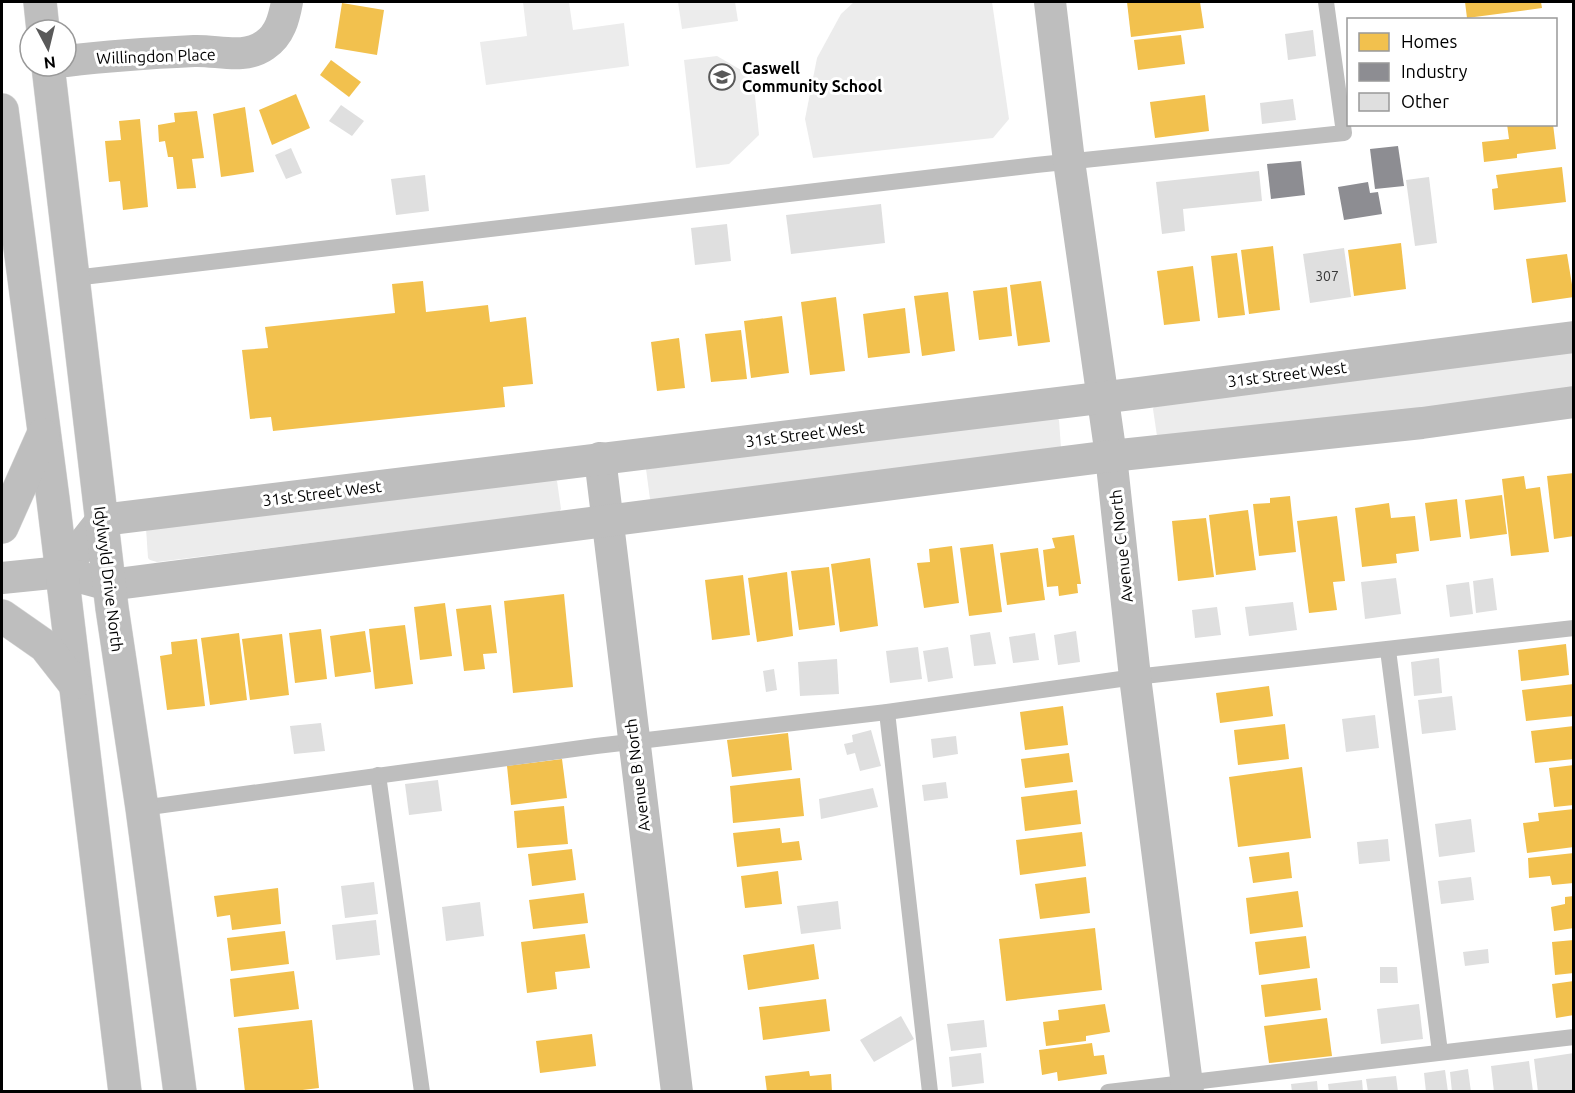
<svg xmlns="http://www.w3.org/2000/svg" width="1575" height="1093" font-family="Ubuntu,sans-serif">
  <rect width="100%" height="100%" fill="#fff"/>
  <!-- green -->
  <g fill="#ececec">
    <path d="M523 2H569L573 30 624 23 629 66 486 85 480 42 527 36Z"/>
    <path d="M678 2H735L738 21 682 29Z"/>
    <path d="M854 2H992L1009 119 993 138 813 158 805 119 817 58 841 14Z"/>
    <path d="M717 56 753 77 759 135 729 164 696 168 684 60Z"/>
    <path d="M1573 352V389L1164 440 1157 436 1153 409 1155 405Z"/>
    <path d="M1056 417 1059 420 1061 448 654 501 650 499 646 469Z"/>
    <path d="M553 478 557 481 561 509 559 512 157 562 150 560 148 558 146 528Z"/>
  </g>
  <!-- homes -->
  <g fill="#f2c14e">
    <path d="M1127 2H1200L1204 28 1131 37Z"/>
    <path d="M1465 2H1541L1542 8 1467 18Z"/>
    <path d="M342 3 384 10 377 55 335 48Z"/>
    <path d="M1181 35 1185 64 1138 70 1134 40Z"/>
    <path d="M331 60 361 82 349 97 320 75Z"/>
    <path d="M296 94 310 128 272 145 259 110Z"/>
    <path d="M1205 95 1209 131 1155 138 1150 102Z"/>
    <path d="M245 107 254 172 221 177 213 114Z"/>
    <path d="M197 111 204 158 192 159 196 188 177 189 173 157H168L165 141 159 142 158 125 175 122 174 113Z"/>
    <path d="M140 119 148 207 123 210 120 181 109 182 105 141 121 140 119 121Z"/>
    <path d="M1507 124H1553L1556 149 1517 154V158L1484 162 1482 142 1509 139Z"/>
    <path d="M1562 167 1566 202 1494 210 1492 189 1498 188 1496 175Z"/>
    <path d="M1401 243 1406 289 1354 296 1348 250Z"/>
    <path d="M1273 246 1280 310 1249 314 1241 250Z"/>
    <path d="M1237 253 1245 315 1218 318 1211 256Z"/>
    <path d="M1567 254 1574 297 1532 303 1526 259Z"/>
    <path d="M1193 266 1200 321 1164 325 1157 271Z"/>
    <path d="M423 281 426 312 488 305 490 322 526 317 533 384 503 387 505 407 273 431 271 417 250 419 242 350 268 348 265 327 395 313 392 284Z"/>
    <path d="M1041 281 1050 342 1018 346 1010 285Z"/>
    <path d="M1007 287 1012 336 979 340 973 291Z"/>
    <path d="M948 292 955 351 922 356 914 296Z"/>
    <path d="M836 297 845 371 810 375 801 302Z"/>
    <path d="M905 308 910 353 868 358 863 314Z"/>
    <path d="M782 316 789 373 751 378 744 321Z"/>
    <path d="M741 330 747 379 711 382 705 334Z"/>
    <path d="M679 338 685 388 657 391 651 342Z"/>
    <path d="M1574 473V536L1554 539 1547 476Z"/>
    <path d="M1524 476 1526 489 1540 487 1549 552 1511 556 1502 479Z"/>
    <path d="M1502 495 1507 534 1470 539 1465 500Z"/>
    <path d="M1290 496 1296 552 1259 556 1253 504 1270 503V498Z"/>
    <path d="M1457 499 1461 537 1430 541 1425 503Z"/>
    <path d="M1389 503 1391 518 1415 516 1419 551 1396 554 1397 563 1362 567 1355 508Z"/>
    <path d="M1248 510 1256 570 1216 575 1209 515Z"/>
    <path d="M1337 516 1345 581 1333 582 1337 610 1309 613 1297 521Z"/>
    <path d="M1206 518 1214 577 1178 581 1172 521Z"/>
    <path d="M1074 535 1081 584H1077L1078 593 1059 596 1058 586 1047 587 1043 550 1055 548 1052 538Z"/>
    <path d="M993 544 1002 612 969 616 960 548Z"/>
    <path d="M952 546 959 603 924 608 917 563 930 562 929 549Z"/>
    <path d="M1038 548 1045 600 1007 605 1000 553Z"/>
    <path d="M870 558 878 626 840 632 831 564Z"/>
    <path d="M829 567 835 625 799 630 791 571Z"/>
    <path d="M787 572 793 636 757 642 748 578Z"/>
    <path d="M743 575 750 635 712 640 705 580Z"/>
    <path d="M564 594 573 687 513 693 504 601Z"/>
    <path d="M445 603 452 656 420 660 414 607Z"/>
    <path d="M491 605 497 653 483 654 485 669 464 671 456 609Z"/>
    <path d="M405 625 413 684 375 689 369 629Z"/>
    <path d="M321 629 327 679 295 683 289 633Z"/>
    <path d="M365 631 371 672 335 677 330 636Z"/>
    <path d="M239 633 247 700 210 705 201 638Z"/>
    <path d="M282 634 289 695 250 700 242 639Z"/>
    <path d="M197 639 205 706 167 710 160 656 172 654 171 642Z"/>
    <path d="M1566 644 1569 675 1521 681 1518 650Z"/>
    <path d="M1574 684V716L1526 721 1522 690Z"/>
    <path d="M1269 686 1273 716 1220 723 1216 693Z"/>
    <path d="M1063 706 1068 745 1025 750 1020 712Z"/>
    <path d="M1285 724 1289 759 1238 765 1234 730Z"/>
    <path d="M1574 726V759L1535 763 1531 731Z"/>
    <path d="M788 733 792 770 732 777 727 740Z"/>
    <path d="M1069 753 1073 782 1025 788 1021 759Z"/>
    <path d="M562 759 567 798 511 805 507 766Z"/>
    <path d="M1574 765V805L1554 807 1549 768Z"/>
    <path d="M1302 767 1311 838 1238 847 1229 777Z"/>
    <path d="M800 778 804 816 733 823 730 786Z"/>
    <path d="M1077 790 1081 824 1025 831 1021 797Z"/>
    <path d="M564 806 568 844 517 848 514 811Z"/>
    <path d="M1574 809V847L1527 853 1523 823 1539 821 1538 813Z"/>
    <path d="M780 828 782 843 799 841 802 860 737 867 733 833Z"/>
    <path d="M1082 832 1086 866 1020 875 1016 840Z"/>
    <path d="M572 849 576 880 532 886 528 854Z"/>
    <path d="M1289 852 1292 878 1253 883 1249 857Z"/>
    <path d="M1574 853V883L1552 885 1550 876 1529 878 1528 858Z"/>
    <path d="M778 871 782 904 745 908 741 876Z"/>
    <path d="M1086 877 1090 913 1040 919 1035 884Z"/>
    <path d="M278 888 281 924 232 930 230 915 217 917 214 896Z"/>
    <path d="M1298 891 1303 927 1250 934 1246 898Z"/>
    <path d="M584 893 588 923 533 929 529 900Z"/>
    <path d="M1574 896V928L1554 931 1551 907 1565 904V897Z"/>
    <path d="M1095 928 1102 990 1006 1001 999 939Z"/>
    <path d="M285 931 289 964 231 971 227 938Z"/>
    <path d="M585 934 590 968 555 972 557 989 527 993 521 942Z"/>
    <path d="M1306 936 1310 968 1259 975 1255 942Z"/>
    <path d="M1574 940V973L1555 975 1552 942Z"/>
    <path d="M814 944 819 979 748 990 743 955Z"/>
    <path d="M294 971 299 1009 234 1017 230 979Z"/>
    <path d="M1317 978 1321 1010 1265 1017 1261 985Z"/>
    <path d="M1574 981V1015L1556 1018 1552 984Z"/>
    <path d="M826 999 830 1031 763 1040 759 1007Z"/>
    <path d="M1105 1004 1110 1032 1086 1036V1041L1046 1046 1043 1022 1059 1020 1058 1010Z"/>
    <path d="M1327 1018 1332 1056 1269 1063 1264 1026Z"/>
    <path d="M312 1020 319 1088 286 1092H245L238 1028Z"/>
    <path d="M592 1034 596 1066 540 1073 536 1041Z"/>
    <path d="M1092 1043 1094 1056 1104 1055 1107 1074 1058 1081 1057 1072 1042 1075 1039 1050Z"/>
    <path d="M809 1071 810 1076 831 1074 832 1092H767L765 1076Z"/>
  </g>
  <!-- industry -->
  <g fill="#8d8d92">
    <path d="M1398 146 1404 186 1375 189 1370 149Z"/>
    <path d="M1301 161 1305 195 1271 199 1267 164Z"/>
    <path d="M1368 182 1370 193 1378 192 1382 214 1344 220 1338 187Z"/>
  </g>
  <!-- building -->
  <g fill="#dfdfdf">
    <path d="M1313 30 1316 56 1288 60 1285 34Z"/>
    <path d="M1293 99 1296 120 1262 124 1260 103Z"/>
    <path d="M341 105 364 121 352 136 329 121Z"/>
    <path d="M291 148 302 173 286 179 275 155Z"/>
    <path d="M1259 171 1262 201 1183 209 1185 231 1162 234 1156 182Z"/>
    <path d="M425 175 429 211 396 215 391 179Z"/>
    <path d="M1429 177 1437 243 1415 246 1406 180Z"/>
    <path d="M881 204 885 243 791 254 786 215Z"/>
    <path d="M727 224 731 261 695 265 691 228Z"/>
    <path d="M1344 248 1351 297 1310 303 1303 254Z"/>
    <path d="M1396 578 1401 614 1365 619 1361 582Z"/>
    <path d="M1493 578 1497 610 1476 613 1473 581Z"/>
    <path d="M1469 582 1473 614 1450 617 1446 585Z"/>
    <path d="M1293 602 1297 630 1249 636 1245 607Z"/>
    <path d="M1217 607 1221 635 1195 638 1192 610Z"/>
    <path d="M1076 631 1080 662 1058 665 1054 635Z"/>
    <path d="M990 632 996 664 974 666 970 635Z"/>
    <path d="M1035 633 1039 660 1013 663 1009 637Z"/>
    <path d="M918 647 922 679 890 683 886 651Z"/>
    <path d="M948 647 953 678 928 682 923 651Z"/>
    <path d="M1439 658 1442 693 1414 696 1411 662Z"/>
    <path d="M837 659 839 694 800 696 798 662Z"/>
    <path d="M774 669 777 690 766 692 763 671Z"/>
    <path d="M1452 696 1456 730 1422 734 1418 700Z"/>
    <path d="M1375 715 1379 748 1346 752 1342 719Z"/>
    <path d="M321 723 325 751 294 754 290 726Z"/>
    <path d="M871 730 881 766 860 771 855 753 847 755 844 744 853 742 852 735Z"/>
    <path d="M956 736 958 754 933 758 931 739Z"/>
    <path d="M438 780 442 811 409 815 405 784Z"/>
    <path d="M946 782 948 798 924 801 922 785Z"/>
    <path d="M873 788 878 807 821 819 819 799Z"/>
    <path d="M1471 819 1475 852 1439 857 1435 824Z"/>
    <path d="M1388 839 1390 861 1359 864 1357 842Z"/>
    <path d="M1471 877 1474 900 1441 904 1438 881Z"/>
    <path d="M374 882 378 914 345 918 341 886Z"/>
    <path d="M838 901 841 929 801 934 797 906Z"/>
    <path d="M480 902 484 936 446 941 442 907Z"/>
    <path d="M376 920 380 955 336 960 332 925Z"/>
    <path d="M1488 949 1489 963 1465 966 1463 952Z"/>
    <path d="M1380 967H1397L1398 983H1380Z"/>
    <path d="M1419 1004 1423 1039 1381 1044 1377 1009Z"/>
    <path d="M901 1016 914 1039 874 1062 860 1040Z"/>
    <path d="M984 1020 987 1047 951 1051 947 1024Z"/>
    <path d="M981 1053 984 1083 952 1087 949 1057Z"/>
    <path d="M1574 1053V1092H1538L1534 1059Z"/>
    <path d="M1529 1061 1533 1092H1494L1491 1066Z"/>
    <path d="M1468 1069 1471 1092H1452L1450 1072Z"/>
    <path d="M1445 1070 1448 1092H1426L1424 1073Z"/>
    <path d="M1396 1076 1398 1092H1368L1366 1079Z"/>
    <path d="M1362 1080 1363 1092H1329L1328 1084Z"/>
    <path d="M1317 1081 1318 1092H1292L1291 1084Z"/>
  </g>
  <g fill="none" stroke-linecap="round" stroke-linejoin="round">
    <!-- primary casing -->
    <g stroke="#dbdbdb" stroke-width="34">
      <g id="primary">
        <path d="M40 2 43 30"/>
        <path d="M48 66 112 608 142 808 180 1092"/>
        <path d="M2 110 53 499 125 1092"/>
        <path d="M2 527 43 435"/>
        <path d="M2 616 45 646 74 683"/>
      </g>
    </g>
    <!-- service -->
    <g stroke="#bebebe" stroke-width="16">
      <path d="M74 278 1036 165 1344 133 1326 2"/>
      <path d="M1388 650 1440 1052"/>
      <path d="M887 712 930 1092"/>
      <path d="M378 775 422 1092"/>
      <path d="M142 808 596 746 887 712 1135 677 1574 628"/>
      <path d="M1108 1092 1574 1037"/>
    </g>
    <!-- minor -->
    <g stroke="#bebebe" stroke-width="32">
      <path d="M1050 2 1069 161 1111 456 1135 677 1188 1092"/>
      <path d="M66 61C108 56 151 53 194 51 218 50 244 60 265 45 280 35 284 18 287 2"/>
      <path d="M600 458 677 1092"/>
      <path d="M61 572 102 520 1140 393 1574 337"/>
      <path d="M2 578 61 572 109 585 1111 456 1422 423 1574 402"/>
    </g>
    <!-- primary -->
    <use href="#primary" stroke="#bebebe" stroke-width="33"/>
  </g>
  <!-- icons -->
  <defs>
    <g id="school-ring" transform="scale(1.35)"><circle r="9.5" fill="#fff" stroke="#595959" stroke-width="1.5"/><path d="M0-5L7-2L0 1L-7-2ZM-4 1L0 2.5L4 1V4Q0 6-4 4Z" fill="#595959"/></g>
  </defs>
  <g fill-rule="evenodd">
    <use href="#school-ring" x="722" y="77"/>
  </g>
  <g text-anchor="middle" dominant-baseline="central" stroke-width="6" stroke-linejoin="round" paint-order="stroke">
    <!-- number labels -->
    <g font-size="14" fill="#383838">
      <text x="1327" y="276">307</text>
    </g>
    <!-- street labels -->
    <g font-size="16" fill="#000" stroke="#fff">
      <text transform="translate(156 56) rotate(-2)">Willingdon Place</text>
      <text transform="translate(1287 374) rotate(-7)">31st Street West</text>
      <text transform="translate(805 434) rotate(-7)">31st Street West</text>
      <text transform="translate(322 493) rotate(-7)">31st Street West</text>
      <text transform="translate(1121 546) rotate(-96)">Avenue C North</text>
      <text transform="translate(109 579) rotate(83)">Idylwyld Drive North</text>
      <text transform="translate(637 775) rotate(-97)">Avenue B North</text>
    </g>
    <!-- poi labels -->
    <g font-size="16" font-weight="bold" fill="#000" stroke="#fff" text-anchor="start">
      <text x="742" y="68">Caswell<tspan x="742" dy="18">Community School</tspan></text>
    </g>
  </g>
  <!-- border -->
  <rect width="1575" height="1093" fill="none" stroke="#000000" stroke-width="6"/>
  <!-- legend -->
  <rect x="1347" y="18" width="210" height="108" fill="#ffffff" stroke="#999999" stroke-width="1.5"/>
  <rect x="1359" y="33" width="30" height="18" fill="#f2c14e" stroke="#999999" stroke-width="1.5"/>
  <text x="1401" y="48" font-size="18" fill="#000000">Homes</text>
  <rect x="1359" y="63" width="30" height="18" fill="#8d8d92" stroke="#999999" stroke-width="1.5"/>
  <text x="1401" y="78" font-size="18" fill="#000000">Industry</text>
  <rect x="1359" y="93" width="30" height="18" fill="#dfdfdf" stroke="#999999" stroke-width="1.5"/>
  <text x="1401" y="108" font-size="18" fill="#000000">Other</text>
  <!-- north arrow -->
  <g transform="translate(48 48) rotate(173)"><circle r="28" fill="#ffffff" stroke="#999999" stroke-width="1.5"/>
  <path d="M0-4.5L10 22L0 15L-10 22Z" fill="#595959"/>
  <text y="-9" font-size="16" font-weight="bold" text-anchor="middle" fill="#000000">N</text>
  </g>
</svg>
